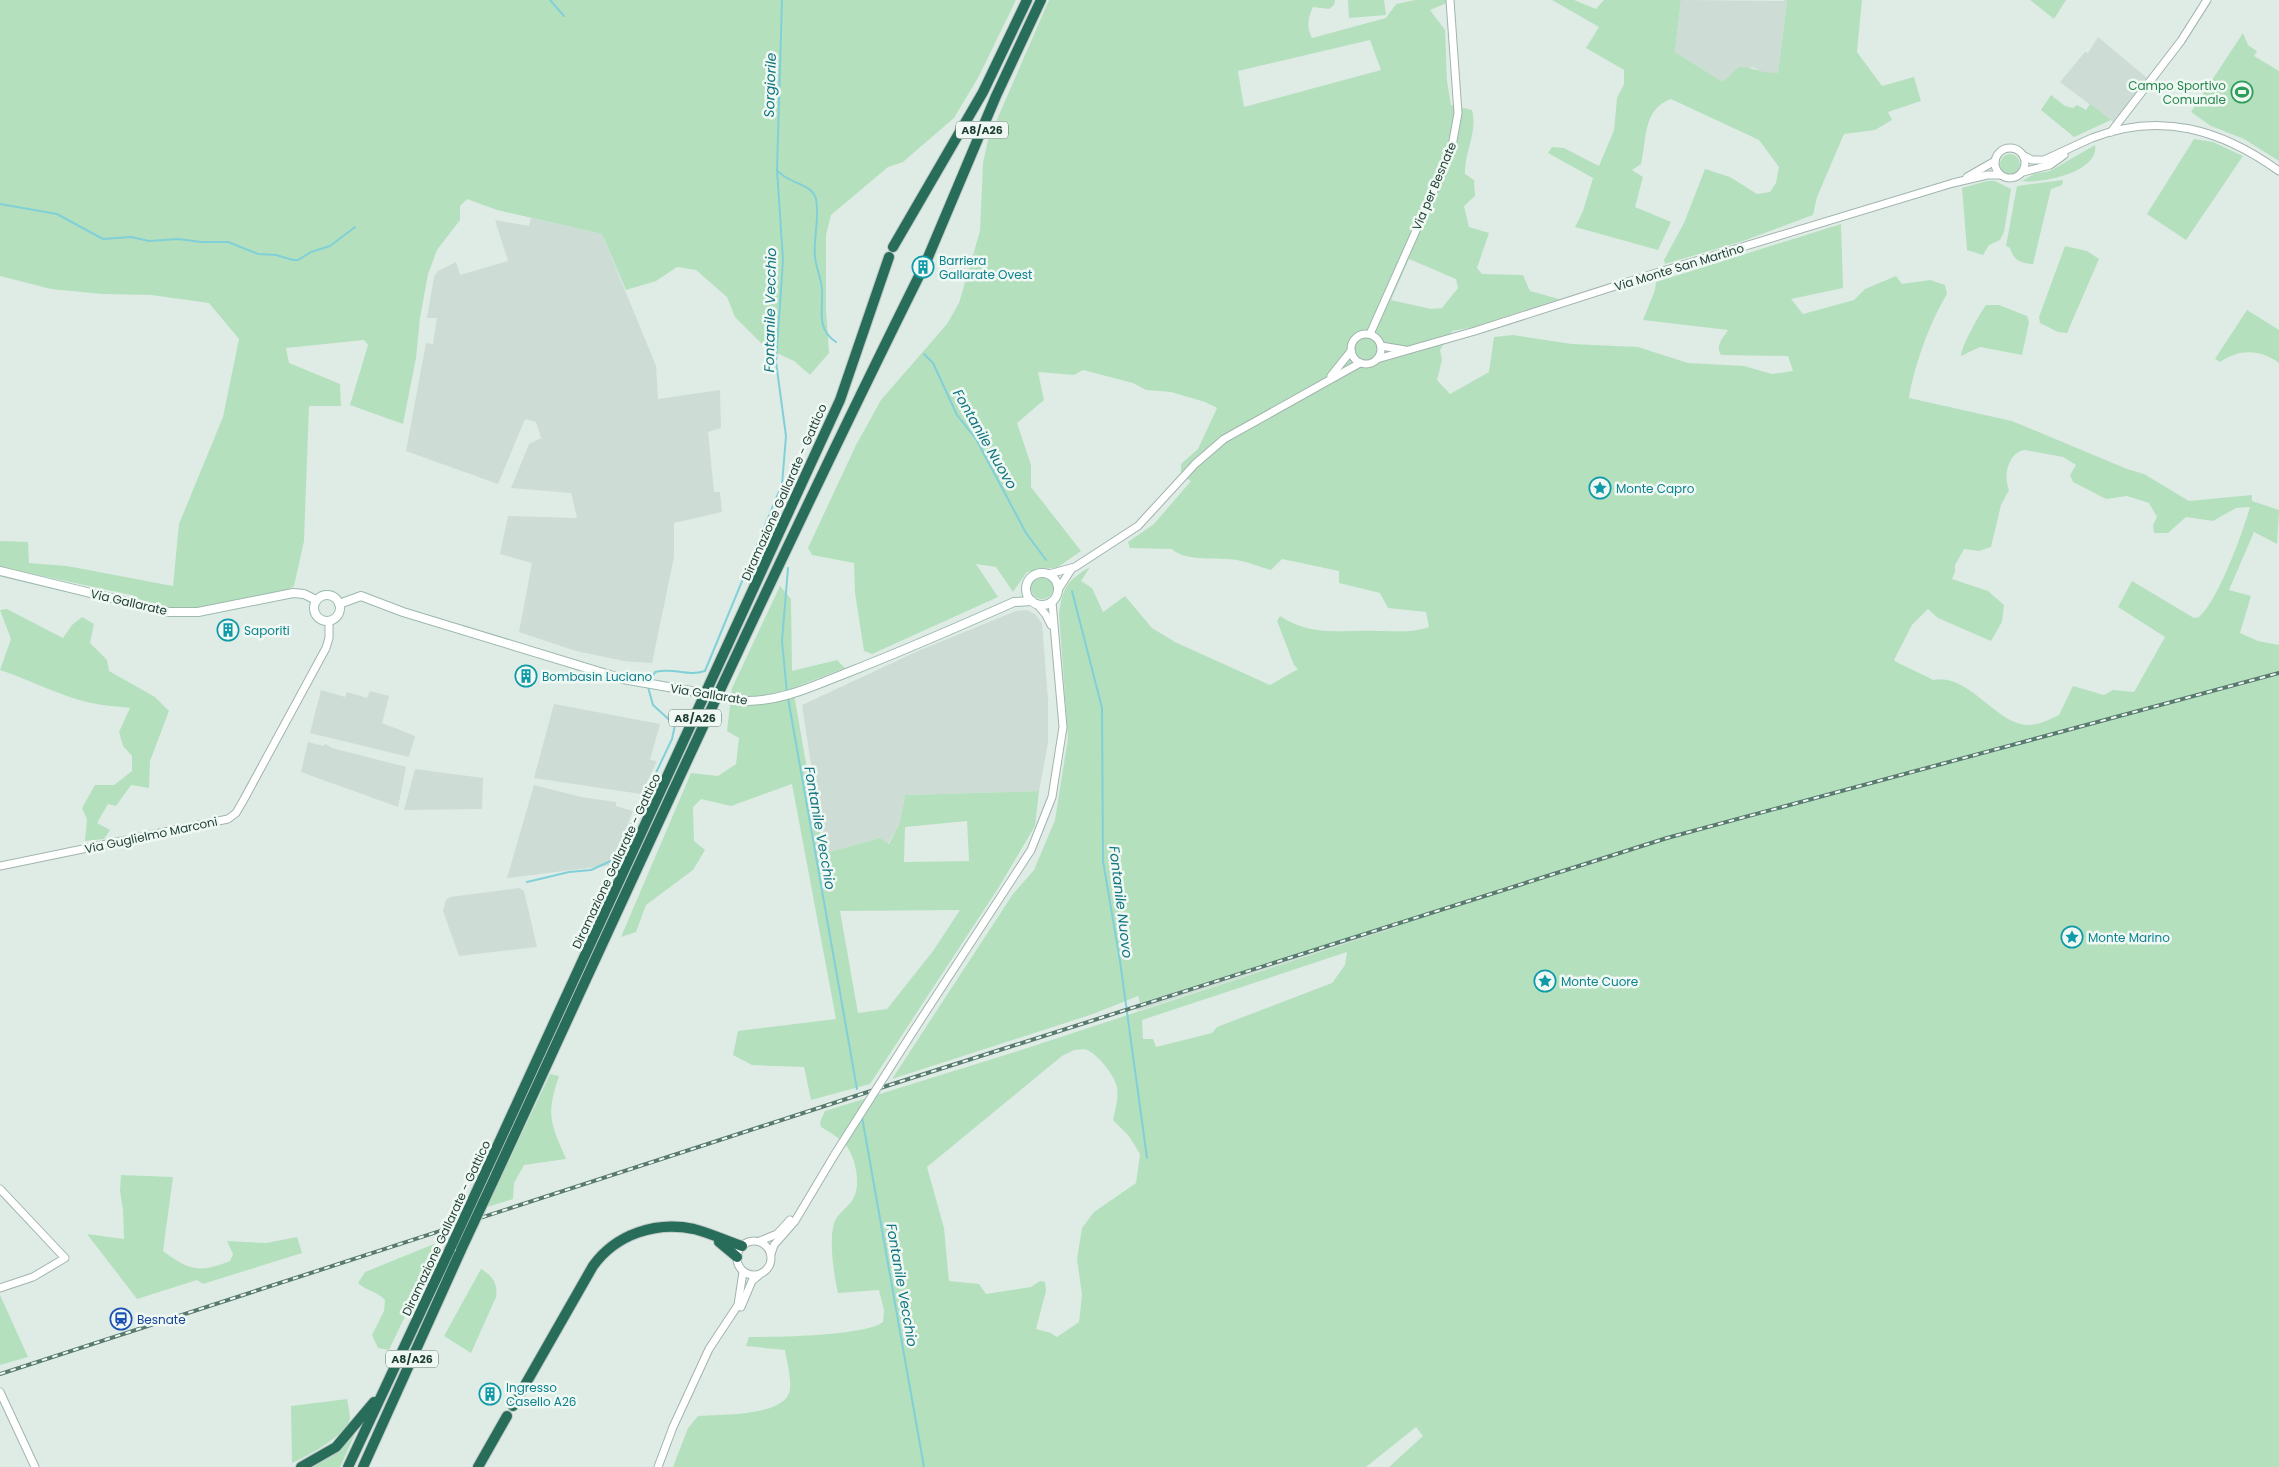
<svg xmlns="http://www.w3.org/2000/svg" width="2279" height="1467" font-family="Poppins,sans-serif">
  <rect width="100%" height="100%" fill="#dfece6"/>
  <!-- built -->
  <g fill="#cddcd4">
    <path d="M1681 0 1787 1 1778 73H1765L1752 67 1723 82 1675 52Z"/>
    <path d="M2098 37 2147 78 2113 122 2060 82 2085 52 2088 53Z"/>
    <path d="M531 218 602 234 656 366 658 399 720 390 721 428 708 432 714 492H720L722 512 674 523V557L652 663 624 661 576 651 519 632 532 563 500 554 508 516 577 518 571 493 511 488 529 444 541 438 536 422 525 419 498 484 406 451 426 343 433 344 437 318H427L434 277 438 271 456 262 460 275 508 261 495 220 529 226Z"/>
    <path d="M1027 610 1035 614 1042 623 1048 700V743L1039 791 905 795 900 822 888 844 880 838 829 852 819 817 802 705 918 651 1016 611Z"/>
    <path d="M321 690 345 697 347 692 367 698 370 691 389 696 382 723 415 736 409 757 310 733Z"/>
    <path d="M554 704 660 724 650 760 657 761 641 794 534 778Z"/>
    <path d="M308 742 323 746 325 744 332 748 406 767 398 807 301 772Z"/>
    <path d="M415 769 483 778 482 809 404 810Z"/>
    <path d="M534 785 581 797 616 802V806L633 811 612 865 507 878Z"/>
    <path d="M519 888 524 891 537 947 459 956 443 911 446 900 450 897Z"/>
    <path d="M1399 921 1396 927 1137 1011 1136 1005Z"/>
  </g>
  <!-- green -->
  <g fill="#b5e0be" fill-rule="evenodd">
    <path d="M0 0H1016L979 76 954 118 903 162 888 167 831 215 826 235V309L829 353 810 375 794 361 766 348 735 317 727 297 696 270 677 267 656 281 626 290 602 234 497 210 467 199 460 206V220L437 250 428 274 420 318 416 358 403 424 350 405 368 345 364 340 286 348 289 363 340 384 341 406H309L304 541 294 586 285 591 218 606 170 610 154 607 131 595 0 567V541L28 542 29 563 67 566 173 586 179 524 223 417 239 339 209 303 151 295 102 294 51 289 0 276Z"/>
    <path d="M1049 0H1335L1334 5 1329 9 1313 7C1308 18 1306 27 1312 38L1386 18 1396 4 1415 0H1447V3L1430 10 1445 30 1447 81 1451 105 1472 110C1478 133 1464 152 1465 174L1474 180 1475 196 1464 206 1469 227 1489 233 1477 268 1482 274 1523 275 1530 291 1559 299 1474 327 1452 331 1440 350 1442 360 1437 380 1450 394 1489 372 1494 337 1513 335 1572 344 1638 347 1688 363 1744 366 1772 374 1793 371 1788 356 1721 355C1715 345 1723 338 1728 330L1643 320 1655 290 1656 282 1841 224 1843 288 1791 299 1803 314 1854 300 1865 289 1896 276 1902 284 1930 280 1945 285 1947 294C1930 322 1914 366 1909 398L2012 421 2127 469 2144 474 2189 501 2252 495V501L2279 510 2277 544 2254 532 2229 590 2251 596 2240 633 2258 641 2279 645V1467H1389L1423 1436 1416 1427 1366 1467H673L688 1428 698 1416C720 1414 787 1417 790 1389 791 1377 787 1362 785 1350L746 1346 749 1337C776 1337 864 1336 883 1322L884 1310 879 1290 838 1293C834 1276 828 1237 835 1221 839 1212 850 1206 854 1197 861 1183 855 1157 846 1145 839 1138 830 1132 821 1127L820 1122 825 1111 1018 1051 1396 927 1399 922 1140 1003 1138 996 1093 1014 892 1079 1013 894 1034 870 1055 820 1068 738 1059 613C1063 586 1068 580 1090 567L1081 581 1092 588 1103 612 1125 596 1152 628 1175 642 1270 685 1298 669 1294 665 1277 621 1280 616C1314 638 1341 629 1379 631 1397 631 1411 633 1429 627L1426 612 1388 608 1380 593 1339 583V571L1282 559 1271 570C1260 567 1248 562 1237 560 1220 557 1184 562 1172 549L1130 548 1128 542 1154 524 1191 481 1181 475V464L1198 449 1217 408 1205 402 1171 392 1146 390 1133 383 1083 370 1074 375 1038 372 1044 400 1017 423 1031 465V487L1081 551 1058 567 1027 572 1013 592 996 567 976 564 998 597 872 654 864 651 855 593 854 563 812 555 808 548 856 445 881 400 947 324 959 303 980 231 983 163 988 140ZM1370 40 1381 70 1244 107 1238 71ZM1409 259 1456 279 1458 288 1442 308 1431 309 1391 300ZM2025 450 2063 457 2076 465 2070 475 2073 482 2106 499 2127 496 2149 503 2157 517 2153 525 2154 533H2168L2186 517 2213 521 2236 508 2250 507C2243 532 2218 601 2199 617L2194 618 2132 581 2118 607 2165 637 2134 692 2113 690 2104 695 2073 686 2059 715C2050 719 2039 725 2029 725 1997 726 1969 672 1933 680 1925 675 1896 663 1894 660L1912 625 1928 609 1938 618 1991 641 2002 622 2004 605 1988 591 1952 579 1955 572V565L1964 549 1979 551 1991 547 2001 505 2009 490C2003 477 2008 452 2025 450ZM1347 952 1345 965 1332 983 1217 1027 1212 1033 1156 1047 1153 1039H1143L1142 1020ZM1084 1049C1096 1052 1112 1072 1116 1084 1120 1094 1115 1110 1113 1120L1129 1136 1140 1154 1136 1183 1094 1212 1082 1228 1077 1259 1082 1295 1079 1322 1057 1337 1051 1333 1036 1329 1046 1291 1045 1282 1040 1281 1031 1287 986 1294 979 1284 949 1281 944 1228 927 1167 1062 1056 1074 1050Z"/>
    <path d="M1348 0H1384L1386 15 1349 18Z"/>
    <path d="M1552 0H1574L1596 9 1604 0H1681L1675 52 1723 82 1739 67C1754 67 1763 74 1778 73L1787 1 1782 0H1862L1857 52 1882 86 1914 77 1921 101 1888 112 1892 120 1875 130 1844 134 1817 197 1813 215 1743 241 1665 264 1664 260 1684 223 1705 169 1730 177 1757 194 1770 192 1776 183 1779 167 1759 140 1671 99C1642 109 1647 141 1641 164L1632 170 1643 177 1635 207 1671 222 1658 250 1575 227 1583 211 1593 178 1548 153 1552 147 1564 148 1599 166 1614 130 1617 98 1624 84V70L1586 48 1599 27Z"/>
    <path d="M2030 0H2066L2054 19Z"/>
    <path d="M2243 33 2248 45 2257 51 2254 56 2279 71V161L2244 139 2211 126 2191 112Z"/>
    <path d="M2051 95 2065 106 2073 108 2077 105 2086 110 2090 104 2111 120 2074 137 2041 110Z"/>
    <path d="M2194 139 2213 142 2243 156 2186 240 2147 214Z"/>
    <path d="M2095 145C2100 172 2041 184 2022 181L2034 174 2050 171Z"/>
    <circle cx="2010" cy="164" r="10"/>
    <path d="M2063 180 2062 185 2051 189 2033 264C2020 263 2014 261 2010 248L2006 246 2017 186Z"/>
    <path d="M1987 181H1995L2011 189 2004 232 2000 240 1989 245 1983 255 1967 250 1962 188Z"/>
    <path d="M2065 246 2087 251 2099 259 2067 333 2058 332 2040 323 2039 317Z"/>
    <path d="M1986 305H1999L2027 316 2029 322 2022 355 1980 347 1961 356C1961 347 1980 313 1986 305Z"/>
    <path d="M2247 310 2279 330V363C2260 349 2239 349 2220 362L2215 359Z"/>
    <circle cx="1042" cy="588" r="11"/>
    <path d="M780 586 791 599 792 671 837 660 845 668 793 688 817 827 829 852 880 838 889 844 900 822 905 795 1039 791 1035 826 999 887 870 1084 811 1100 804 1067 752 1065 733 1055 738 1031 836 1019 792 784 731 806 701 799 693 807 694 841 705 850 693 870 646 905 636 932 621 937 691 773 718 776 736 764 739 738 727 731 732 688ZM967 821 969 861 904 862 905 827ZM960 910 933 951 887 1009 858 1013 840 911Z"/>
    <path d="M7 609 63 638 72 625 82 617 94 624 90 643 107 660 109 671 155 697 169 711 150 761 149 788 131 785 116 806 108 804 97 823 110 830 104 839 85 841 87 819 82 808 95 785H114L132 771V756L123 746 119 732 130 708C117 706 104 706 91 703 59 696 31 680 0 670L11 639 0 610Z"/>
    <path d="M550 1074 559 1076C546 1115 550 1122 566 1159L524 1165 514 1183 513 1199 487 1207Z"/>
    <path d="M121 1175 173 1177 163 1251C190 1271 199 1273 230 1261L233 1254 227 1241 266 1243 297 1237 302 1253 203 1284 197 1280 137 1299 87 1234 124 1239 123 1210 120 1191Z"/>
    <path d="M434 1244 437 1249 389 1350 378 1348 372 1335 384 1311 385 1300C377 1291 366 1291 358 1283L365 1272Z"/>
    <path d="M481 1269C493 1276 498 1284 496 1297L471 1353 444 1336Z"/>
    <path d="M0 1295 28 1357 0 1365Z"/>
    <path d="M347 1399C348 1405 350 1413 350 1419 347 1435 306 1457 292 1463L291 1406Z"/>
    <path d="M356 1432 340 1467H311L337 1450Z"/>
  </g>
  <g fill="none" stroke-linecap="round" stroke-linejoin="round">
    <!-- stream -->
    <g stroke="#81d0d8" stroke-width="2">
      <path d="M550 0 564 16"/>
      <path d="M778 171C788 184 812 183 816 199 820 217 813 239 815 257 816 268 822 280 822 291 823 311 816 329 836 342"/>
      <path d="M0 204 57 214 103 239 131 237 149 241 178 239 201 242H228L258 254 276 255 293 260H298L311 252 330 246 355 227"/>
      <path d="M924 354 933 363 957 415 976 439 1026 533 1046 560"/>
      <path d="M780 509 786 436 776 362 783 260 777 170 782 0"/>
      <path d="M1072 591 1102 708 1103 861 1120 961 1147 1158"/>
      <path d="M650 682 655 672C675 667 686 677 705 671L780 489"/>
      <path d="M787 693 782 641 788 568"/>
      <path d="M788 698 857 1089"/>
      <path d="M527 882 569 872 591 870 615 859 672 739 675 725 653 705 648 687"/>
      <path d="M862 1117 924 1467"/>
    </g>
    <!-- tertiary casing -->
    <g stroke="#a1b4ad" stroke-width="9">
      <g id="tertiary">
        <path d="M2111 132 2181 41 2207 0"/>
        <circle cx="2010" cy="163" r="15"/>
        <path d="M2024 156 2032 160H2044C2060 153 2076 145 2092 138 2161 111 2222 130 2279 171"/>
        <path d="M2023 172 2050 165 2064 155"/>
        <path d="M1967 177 1995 161"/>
        <circle cx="1366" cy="349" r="15"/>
        <path d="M1370 334 1451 152 1458 113 1450 0"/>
        <path d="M1381 346 1405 350"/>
        <path d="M1377 359 1475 331 1653 274 1953 183 1987 175H2000"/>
        <path d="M1331 376 1351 351"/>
        <path d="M1049 574 1075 567 1138 526 1195 464 1224 439 1360 363"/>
        <path d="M1058 590 1072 568"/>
        <path d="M1037 604 1046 615 1051 625"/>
        <path d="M0 866 228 819 236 813 243 801 326 648 329 638V621"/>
        <path d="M914 1030 1031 850 1052 797 1063 727 1052 602"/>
        <path d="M0 1189 65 1258 33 1277 0 1288"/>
        <circle cx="754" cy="1258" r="17"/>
        <path d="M760 1241 777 1234 790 1220"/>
        <path d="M771 1254 774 1245 795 1221 835 1154"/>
        <path d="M741 1307 752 1281 759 1275"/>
        <path d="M0 1392 35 1467"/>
        <path d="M658 1467 673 1427 709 1349 738 1305 743 1272"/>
      </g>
    </g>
    <!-- secondary casing -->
    <g stroke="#9cb9ad" stroke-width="10">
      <g id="secondary">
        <path d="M0 571 169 612H198L293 593 304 594 316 600"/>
        <circle cx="1042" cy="589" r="16"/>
        <circle cx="327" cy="608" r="13"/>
        <path d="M339 604 361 596 403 612 623 679"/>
        <path d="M747 701C783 701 815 685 849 672 905 650 960 626 1014 602L1032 601"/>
      </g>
    </g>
    <!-- motorway casing -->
    <g stroke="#c0c9c6" stroke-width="12">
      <g id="motorway">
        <path d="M893 247 983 92 1027 0"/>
        <path d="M926 262 996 96 1041 0"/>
        <path d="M485 1173 840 400 889 257"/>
        <path d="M496 1175C635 873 773 570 921 272"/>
        <path d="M719 1242 737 1257"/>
        <path d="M513 1406 593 1266C616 1234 656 1221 694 1229 710 1233 726 1241 742 1246"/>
        <path d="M301 1467 336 1447 374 1402"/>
        <path d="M348 1467 450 1249"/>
        <path d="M363 1467 461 1250"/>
        <path d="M478 1467 507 1416"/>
      </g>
    </g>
    <!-- tertiary -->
    <use href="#tertiary" stroke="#fff" stroke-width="7"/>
    <!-- secondary -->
    <use href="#secondary" stroke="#fff" stroke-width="8"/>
    <!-- motorway -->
    <use href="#motorway" stroke="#276d5a" stroke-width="10"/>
    <!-- rail casing -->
    <g stroke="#587a6f" stroke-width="4">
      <path id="rail" d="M0 1374 877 1089 1667 838 2279 673"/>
    </g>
    <!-- rail -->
    <use href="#rail" stroke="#f0f8f4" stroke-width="2" stroke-dasharray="5.5" stroke-linecap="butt"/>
    <!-- tertiary-bridge casing -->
    <g stroke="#a1b4ad" stroke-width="9" stroke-linecap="butt">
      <path id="tertiary-bridge" d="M835 1154 914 1030"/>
    </g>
    <!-- secondary-bridge casing -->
    <g stroke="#9cb9ad" stroke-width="10" stroke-linecap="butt">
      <path id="secondary-bridge" d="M623 679 747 701"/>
    </g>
    <!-- motorway-bridge casing -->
    <g stroke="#c0c9c6" stroke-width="12" stroke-linecap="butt">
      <g id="motorway-bridge">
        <path d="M450 1249 485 1173"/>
        <path d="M461 1250 496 1175"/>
      </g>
    </g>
    <!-- tertiary-bridge -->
    <use href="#tertiary-bridge" stroke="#fff" stroke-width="7"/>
    <!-- secondary-bridge -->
    <use href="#secondary-bridge" stroke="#fff" stroke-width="8"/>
    <!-- motorway-bridge -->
    <use href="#motorway-bridge" stroke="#276d5a" stroke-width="10"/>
  </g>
  <!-- icons -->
  <defs>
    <g id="stadium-ring" transform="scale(1.125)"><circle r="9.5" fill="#f0f8f4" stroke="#2e9e5b" stroke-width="1.5"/><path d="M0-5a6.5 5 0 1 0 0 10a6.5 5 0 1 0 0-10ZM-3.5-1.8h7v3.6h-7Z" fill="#2e9e5b"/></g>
    <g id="building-ring" transform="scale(1.125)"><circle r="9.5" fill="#f0f8f4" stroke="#0f9aa8" stroke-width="1.5"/><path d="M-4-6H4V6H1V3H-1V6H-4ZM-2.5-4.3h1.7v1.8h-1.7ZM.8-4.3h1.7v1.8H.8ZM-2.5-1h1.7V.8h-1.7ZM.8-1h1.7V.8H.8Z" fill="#0f9aa8"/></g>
    <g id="sight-ring" transform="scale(1.125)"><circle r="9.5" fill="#f0f8f4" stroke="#0f9aa8" stroke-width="1.5"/><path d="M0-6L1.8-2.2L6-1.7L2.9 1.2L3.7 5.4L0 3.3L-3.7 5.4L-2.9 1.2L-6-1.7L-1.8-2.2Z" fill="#0f9aa8"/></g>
    <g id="station-ring" transform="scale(1.125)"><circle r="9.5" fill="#f0f8f4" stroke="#1a4fb4" stroke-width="1.5"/><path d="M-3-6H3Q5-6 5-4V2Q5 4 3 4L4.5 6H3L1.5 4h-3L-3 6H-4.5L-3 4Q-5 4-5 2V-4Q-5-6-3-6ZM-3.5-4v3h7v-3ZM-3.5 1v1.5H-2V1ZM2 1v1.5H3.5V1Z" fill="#1a4fb4"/></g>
  </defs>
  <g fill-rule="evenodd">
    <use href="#stadium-ring" x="2242" y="92"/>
    <use href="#building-ring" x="923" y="267"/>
    <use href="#sight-ring" x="1600" y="488"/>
    <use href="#building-ring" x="228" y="630"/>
    <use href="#building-ring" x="526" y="676"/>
    <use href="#sight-ring" x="2072" y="937"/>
    <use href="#sight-ring" x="1545" y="981"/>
    <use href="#station-ring" x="121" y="1319"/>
    <use href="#building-ring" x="490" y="1394"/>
  </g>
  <g text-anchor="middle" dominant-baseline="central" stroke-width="5" stroke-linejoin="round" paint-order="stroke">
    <!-- shield labels -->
    <g fill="#f0f8f4" stroke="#5d766e" stroke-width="1">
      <rect x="956" y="121.5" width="52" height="17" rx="4"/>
      <rect x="669" y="709.5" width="52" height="17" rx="4"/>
      <rect x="386" y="1350.5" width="52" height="17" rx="4"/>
    </g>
    <g font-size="11" font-weight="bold" fill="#1e3e34">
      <text x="982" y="130">A8/A26</text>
      <text x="695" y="718">A8/A26</text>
      <text x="412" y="1359">A8/A26</text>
    </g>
    <!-- leisure labels -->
    <g font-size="12" fill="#27864d" stroke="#f0f8f4" text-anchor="end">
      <text x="2226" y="85">Campo Sportivo<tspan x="2226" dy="14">Comunale</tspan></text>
    </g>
    <!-- street labels -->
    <g font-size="12" fill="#1e3e34" stroke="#f0f8f4">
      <text transform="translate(1434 186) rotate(-67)">Via per Besnate</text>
      <text transform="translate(1679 267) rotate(-17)">Via Monte San Martino</text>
      <text transform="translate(784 492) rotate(-66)">Diramazione Gallarate - Gattico</text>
      <text transform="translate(129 602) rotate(13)">Via Gallarate</text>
      <text transform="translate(709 694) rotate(9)">Via Gallarate</text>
      <text transform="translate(151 835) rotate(-12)">Via Guglielmo Marconi</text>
      <text transform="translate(616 861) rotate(-65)">Diramazione Gallarate - Gattico</text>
      <text transform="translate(446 1228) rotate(-65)">Diramazione Gallarate - Gattico</text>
    </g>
    <!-- culture labels -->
    <g font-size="12" fill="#0d838f" stroke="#f0f8f4" text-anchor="start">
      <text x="939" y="260">Barriera<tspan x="939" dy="14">Gallarate Ovest</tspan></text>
      <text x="1616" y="488">Monte Capro</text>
      <text x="244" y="630">Saporiti</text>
      <text x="542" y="676">Bombasin Luciano</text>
      <text x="2088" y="937">Monte Marino</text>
      <text x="1561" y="981">Monte Cuore</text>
      <text x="506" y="1387">Ingresso<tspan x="506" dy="14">Casello A26</tspan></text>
    </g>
    <!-- transit labels -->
    <g font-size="12" fill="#164399" stroke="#f0f8f4" text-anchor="start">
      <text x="137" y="1319">Besnate</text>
    </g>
    <!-- water labels -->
    <g font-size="14" font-style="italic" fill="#127580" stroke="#f0f8f4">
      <text transform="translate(770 85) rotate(-88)">Sorgiorile</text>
      <text transform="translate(770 310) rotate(-89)">Fontanile Vecchio</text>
      <text transform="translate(985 439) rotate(60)">Fontanile Nuovo</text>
      <text transform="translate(820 828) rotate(80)">Fontanile Vecchio</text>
      <text transform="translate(1121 902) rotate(83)">Fontanile Nuovo</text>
      <text transform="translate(902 1285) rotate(80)">Fontanile Vecchio</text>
    </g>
  </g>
</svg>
